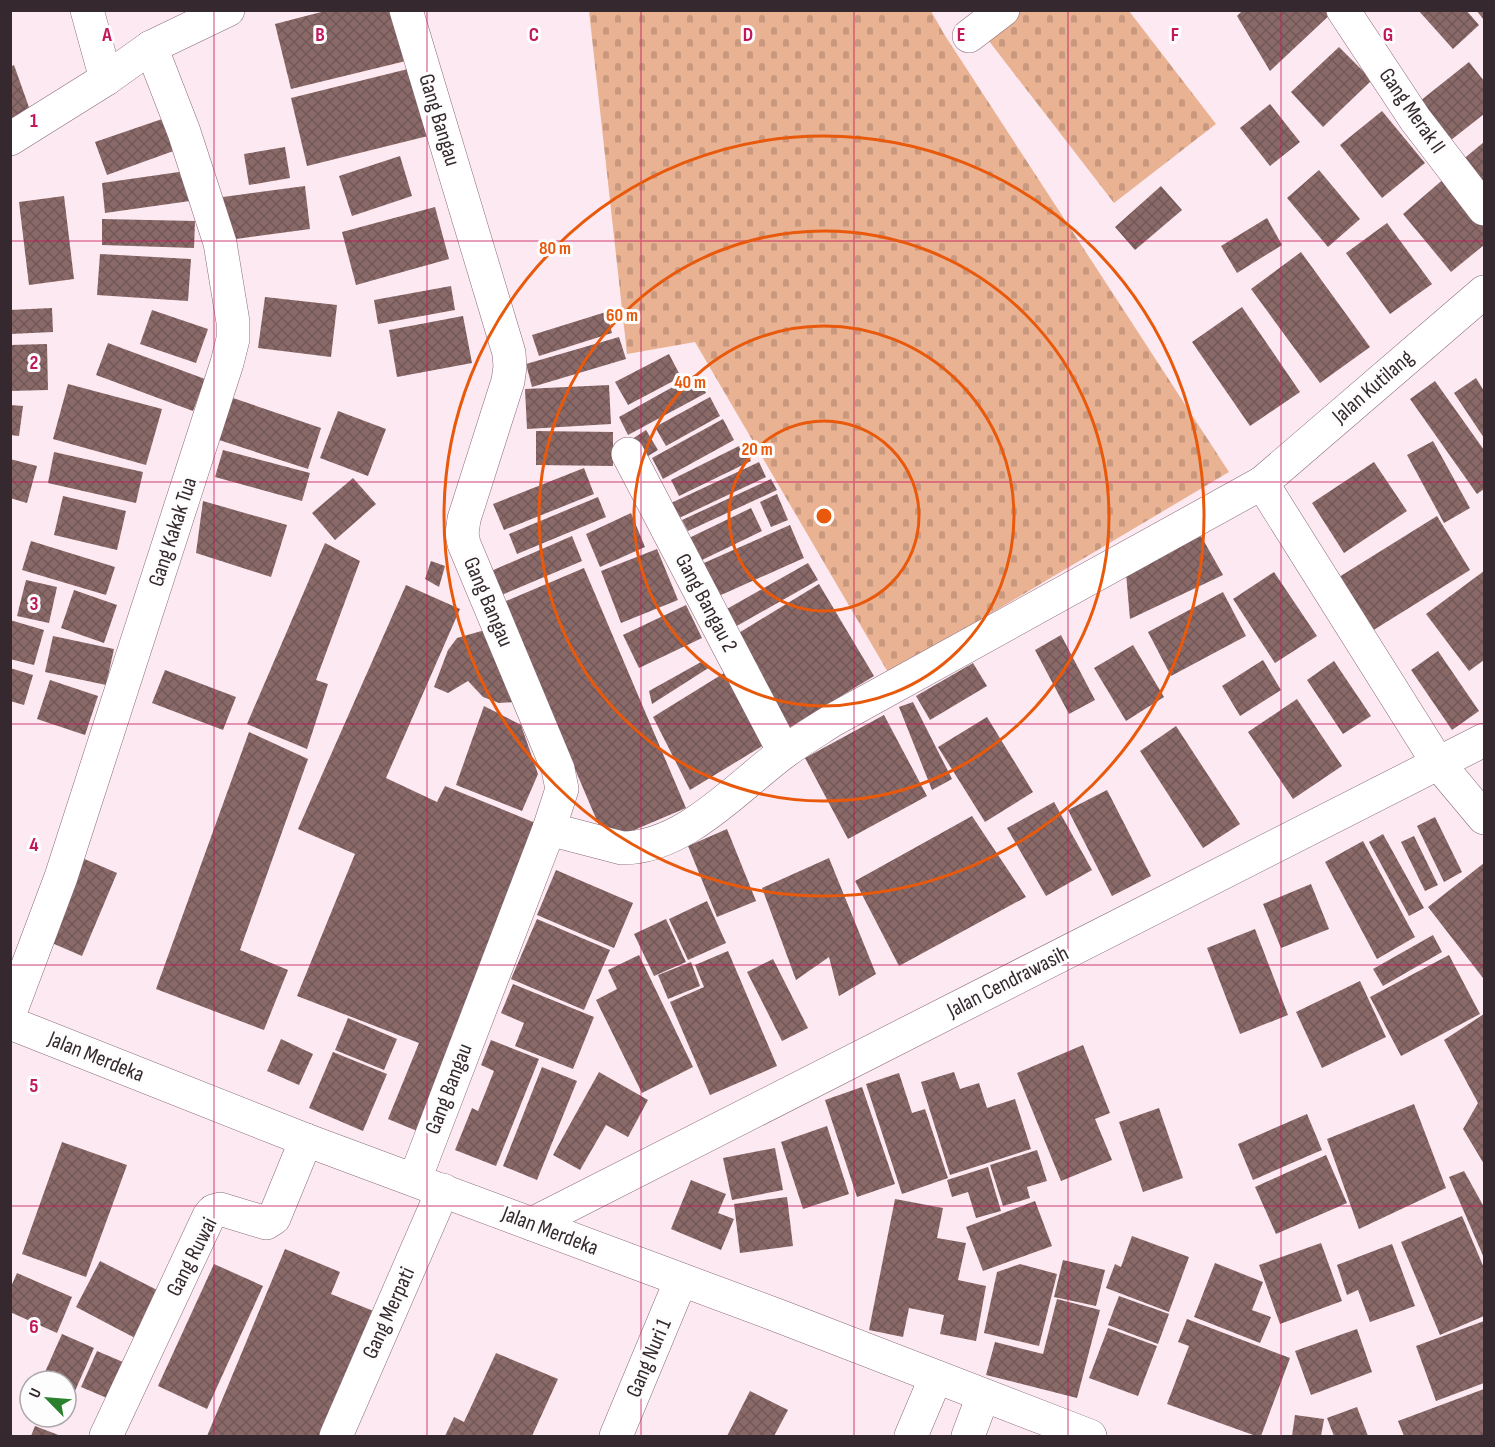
<svg xmlns="http://www.w3.org/2000/svg" width="1495" height="1447" font-family="'Sofia Sans Condensed',sans-serif">
  <defs>
    <pattern id="cemetery-stones" width="16" height="16" patternUnits="userSpaceOnUse" patternTransform="scale(1.5)"><rect width="16" height="16" fill="#e9b293"/><path d="M2 7V4a2 2 0 0 1 4 0v3zM10 15v-3a2 2 0 0 1 4 0v3z" fill="#c8997f"/></pattern>
    <pattern id="building-cross-hatch" width="8" height="8" patternUnits="userSpaceOnUse" patternTransform="scale(1.5)"><rect width="8" height="8" fill="#8a6a69"/><path d="M0 0l8 8M0 8l8-8" fill="none" stroke="#725757"/></pattern>
  </defs>
  <rect width="100%" height="100%" fill="#fde9f2"/>
  <!-- cemetery -->
  <g fill="url(#cemetery-stones)">
    <path d="M589 11H931L944 34 1229 472 889 674 695 342 627 354Z"/>
    <path d="M1010 11H1129L1216 124 1114 203 982 32Z"/>
  </g>
  <!-- building -->
  <g fill="url(#building-cross-hatch)">
    <path d="M329 10H398L410 60 291 89 275 24Z"/>
    <path d="M1243 10H1335L1270 71 1237 16Z"/>
    <path d="M1418 10H1466L1479 25 1453 49Z"/>
    <path d="M1476 10H1484V20Z"/>
    <path d="M1339 47 1372 80 1323 127 1291 92Z"/>
    <path d="M1469 62 1484 81V114L1446 144 1415 105Z"/>
    <path d="M14 65 31 113 10 121V67Z"/>
    <path d="M416 67 432 135 307 166 291 98Z"/>
    <path d="M1270 104 1300 142 1270 166 1240 128Z"/>
    <path d="M1382 111 1425 163 1382 198 1340 145Z"/>
    <path d="M168 117 179 149 107 175 95 142Z"/>
    <path d="M1484 142V190L1461 161Z"/>
    <path d="M285 147 290 178 249 185 244 154Z"/>
    <path d="M400 156 412 196 352 216 339 176Z"/>
    <path d="M1319 170 1360 219 1328 247 1287 198Z"/>
    <path d="M186 171 190 201 105 213 102 183Z"/>
    <path d="M1446 177 1484 224V245L1451 272 1403 214Z"/>
    <path d="M305 186 310 229 229 240 223 197Z"/>
    <path d="M1161 186 1182 210 1135 250 1115 227Z"/>
    <path d="M64 196 74 279 29 285 19 202Z"/>
    <path d="M435 207 449 259 356 285 342 232Z"/>
    <path d="M1267 218 1282 245 1237 273 1221 246Z"/>
    <path d="M102 219 195 221 194 248 102 245Z"/>
    <path d="M1387 223 1432 284 1390 314 1346 253Z"/>
    <path d="M1301 252 1370 347 1320 383 1251 289Z"/>
    <path d="M100 254 191 259 188 301 97 295Z"/>
    <path d="M451 286 455 310 378 324 374 300Z"/>
    <path d="M265 297 337 305 331 357 258 348Z"/>
    <path d="M1242 307 1300 392 1250 426 1192 342Z"/>
    <path d="M52 308 53 332 10 334V310Z"/>
    <path d="M152 310 208 329 196 363 140 344Z"/>
    <path d="M606 312 612 333 539 356 532 335Z"/>
    <path d="M463 316 472 363 397 377 389 330Z"/>
    <path d="M619 337 626 359 532 387 526 364Z"/>
    <path d="M108 343 205 379 193 411 96 375Z"/>
    <path d="M47 344 48 390 10 391V345Z"/>
    <path d="M669 354 681 377 628 405 615 382Z"/>
    <path d="M696 374 706 393 628 435 619 417Z"/>
    <path d="M1476 378 1484 391V438L1454 393Z"/>
    <path d="M1435 381 1484 450V489L1477 494 1410 399Z"/>
    <path d="M68 384 162 409 146 465 53 439Z"/>
    <path d="M609 385 611 424 527 429 525 389Z"/>
    <path d="M230 397 321 428 308 469 216 439Z"/>
    <path d="M710 397 720 416 666 446 655 427Z"/>
    <path d="M10 405 23 406 19 436 10 435Z"/>
    <path d="M338 411 386 429 368 476 320 458Z"/>
    <path d="M723 419 734 440 663 479 652 458Z"/>
    <path d="M646 430 658 450 638 462 626 443Z"/>
    <path d="M536 431 613 432V466L536 465Z"/>
    <path d="M1433 441 1470 508 1444 523 1407 455Z"/>
    <path d="M743 444 751 461 679 496 671 480Z"/>
    <path d="M223 450 310 473 302 501 215 477Z"/>
    <path d="M54 452 143 472 136 503 48 483Z"/>
    <path d="M10 459 37 466 27 503 10 498Z"/>
    <path d="M759 462 766 477 677 519 669 504Z"/>
    <path d="M1374 462 1407 511 1344 553 1312 503Z"/>
    <path d="M584 468 594 494 504 530 493 504Z"/>
    <path d="M353 478 376 504 335 540 312 513Z"/>
    <path d="M771 479 777 490 688 531 682 520Z"/>
    <path d="M777 494 788 520 771 527 760 502Z"/>
    <path d="M63 496 126 511 117 550 54 535Z"/>
    <path d="M598 497 606 517 517 554 509 534Z"/>
    <path d="M203 501 287 525 271 577 196 553Z"/>
    <path d="M751 508 762 531 700 561 689 538Z"/>
    <path d="M631 513 645 547 600 567 586 534Z"/>
    <path d="M1437 516 1470 570 1372 631 1339 577Z"/>
    <path d="M790 525 804 558 712 599 697 566Z"/>
    <path d="M572 536 582 561 492 599 482 575Z"/>
    <path d="M1201 536 1223 575 1130 619 1126 573Z"/>
    <path d="M31 541 115 567 106 595 22 570Z"/>
    <path d="M325 543 360 561 316 680 328 684 307 749 247 724Z"/>
    <path d="M657 549 678 600 621 623 601 571Z"/>
    <path d="M431 561 445 566 439 587 425 579Z"/>
    <path d="M808 563 818 580 735 627 725 610Z"/>
    <path d="M584 568 686 808 606 842 563 741 492 607Z"/>
    <path d="M1484 571V660L1469 671 1426 614Z"/>
    <path d="M1274 572 1317 636 1275 663 1233 599Z"/>
    <path d="M26 580 57 587 49 623 17 616Z"/>
    <path d="M819 584 874 676 787 729 732 637Z"/>
    <path d="M406 585 460 609 386 778 437 802 445 786 538 824 422 1133 388 1119 419 1043 297 996 355 854 298 829Z"/>
    <path d="M74 590 117 605 104 643 61 628Z"/>
    <path d="M1223 592 1246 636 1171 676 1148 632Z"/>
    <path d="M686 605 702 638 639 668 623 635Z"/>
    <path d="M10 620 44 630 34 665 10 659Z"/>
    <path d="M485 630 514 702 499 703 483 697 468 681 448 693 434 687 448 650 457 638Z"/>
    <path d="M1061 635 1095 700 1069 714 1035 650Z"/>
    <path d="M53 636 114 649 106 685 45 672Z"/>
    <path d="M1133 645 1164 697 1126 721 1094 668Z"/>
    <path d="M1438 651 1479 711 1452 730 1411 670Z"/>
    <path d="M1263 660 1281 690 1240 716 1222 686Z"/>
    <path d="M1334 661 1371 716 1343 734 1307 680Z"/>
    <path d="M701 662 710 667 652 704 649 691Z"/>
    <path d="M973 663 987 686 930 720 916 696Z"/>
    <path d="M10 668 33 675 24 705 10 701Z"/>
    <path d="M165 670 236 697 223 730 152 703Z"/>
    <path d="M729 670 764 745 690 790 653 717Z"/>
    <path d="M50 680 98 696 85 735 37 719Z"/>
    <path d="M1297 699 1342 766 1293 799 1248 732Z"/>
    <path d="M913 702 952 779 932 790 899 707Z"/>
    <path d="M484 706 521 725 538 774 522 811 456 785Z"/>
    <path d="M884 715 927 796 848 839 805 758Z"/>
    <path d="M987 717 1033 792 985 822 938 747Z"/>
    <path d="M1176 726 1240 824 1203 848 1140 751Z"/>
    <path d="M249 732 308 759 240 950 288 970 264 1030 156 989Z"/>
    <path d="M1107 790 1151 876 1112 896 1068 810Z"/>
    <path d="M1054 802 1092 870 1046 896 1007 828Z"/>
    <path d="M972 816 1026 897 899 966 855 881Z"/>
    <path d="M1435 817 1462 872 1444 882 1417 826Z"/>
    <path d="M727 829 756 901 717 917 688 846Z"/>
    <path d="M1383 834 1424 908 1409 916 1369 842Z"/>
    <path d="M1414 836 1438 885 1425 891 1401 842Z"/>
    <path d="M1363 841 1415 937 1377 959 1325 862Z"/>
    <path d="M73 854 117 873 82 956 45 940Z"/>
    <path d="M829 858 876 974 839 996 829 957 796 980 762 888Z"/>
    <path d="M1484 863V977L1483 978 1428 907Z"/>
    <path d="M556 870 633 903 614 948 537 915Z"/>
    <path d="M1311 884 1329 929 1281 948 1263 904Z"/>
    <path d="M707 901 726 943 688 960 669 919Z"/>
    <path d="M537 919 610 950 584 1010 511 979Z"/>
    <path d="M666 919 686 962 654 976 634 934Z"/>
    <path d="M1255 929 1288 1015 1240 1034 1207 948Z"/>
    <path d="M1433 935 1442 952 1383 986 1373 969Z"/>
    <path d="M728 951 777 1066 710 1095 670 1002 704 987 695 965Z"/>
    <path d="M639 955 693 1067 642 1093 596 1000 617 989 608 970Z"/>
    <path d="M1449 955 1480 1014 1401 1056 1370 997Z"/>
    <path d="M773 959 808 1028 782 1041 747 972Z"/>
    <path d="M691 962 700 986 668 999 658 975Z"/>
    <path d="M1360 981 1386 1037 1322 1068 1296 1012Z"/>
    <path d="M513 984 594 1017 573 1069 515 1046 524 1023 501 1013Z"/>
    <path d="M1484 1014V1164L1463 1129 1478 1103 1444 1040Z"/>
    <path d="M348 1018 397 1039 384 1070 335 1050Z"/>
    <path d="M281 1039 313 1054 299 1085 267 1071Z"/>
    <path d="M491 1040 539 1059 496 1166 455 1150 472 1108 478 1111 494 1071 481 1065Z"/>
    <path d="M1083 1045 1110 1113 1095 1119 1112 1160 1061 1181 1017 1073Z"/>
    <path d="M333 1052 387 1074 363 1131 309 1108Z"/>
    <path d="M542 1067 577 1081 537 1180 503 1166Z"/>
    <path d="M599 1072 648 1100 628 1137 606 1125 580 1170 553 1155Z"/>
    <path d="M954 1072 960 1089 979 1083 987 1108 1015 1099 1031 1149 950 1175 921 1082Z"/>
    <path d="M899 1073 912 1113 925 1109 948 1178 902 1194 866 1084Z"/>
    <path d="M862 1087 895 1184 857 1197 825 1100Z"/>
    <path d="M1414 1104 1446 1188 1359 1229 1327 1139Z"/>
    <path d="M1159 1108 1183 1178 1143 1192 1119 1122Z"/>
    <path d="M1307 1114 1322 1150 1253 1180 1238 1144Z"/>
    <path d="M827 1126 849 1194 803 1209 781 1142Z"/>
    <path d="M62 1142 127 1165 86 1277 22 1254Z"/>
    <path d="M775 1148 783 1190 732 1200 723 1158Z"/>
    <path d="M1037 1150 1047 1181 1027 1187 1030 1198 1003 1206 990 1165Z"/>
    <path d="M1326 1155 1347 1203 1276 1234 1255 1187Z"/>
    <path d="M988 1167 1001 1211 976 1218 968 1192 952 1197 947 1180Z"/>
    <path d="M1464 1171 1484 1207V1258L1449 1177Z"/>
    <path d="M691 1180 726 1194 718 1213 734 1219 721 1250 671 1229Z"/>
    <path d="M787 1197 793 1246 740 1253 734 1204Z"/>
    <path d="M895 1199 943 1208 937 1238 966 1243 958 1280 986 1286 976 1341 940 1334 944 1315 909 1308 903 1337 869 1330Z"/>
    <path d="M1035 1201 1052 1246 983 1271 966 1227Z"/>
    <path d="M1462 1216 1484 1268V1316L1440 1335 1401 1242Z"/>
    <path d="M1132 1236 1189 1257 1169 1312 1106 1288 1115 1264 1121 1267Z"/>
    <path d="M1321 1243 1342 1301 1280 1324 1259 1265Z"/>
    <path d="M1392 1244 1415 1306 1370 1322 1358 1290 1347 1295 1337 1265Z"/>
    <path d="M285 1249 340 1272 331 1294 381 1314 332 1436H207Z"/>
    <path d="M1063 1260 1105 1270 1096 1306 1054 1297Z"/>
    <path d="M100 1261 159 1291 135 1338 76 1307Z"/>
    <path d="M1215 1263 1263 1282 1252 1310 1271 1317 1260 1343 1194 1317Z"/>
    <path d="M214 1264 263 1286 207 1409 158 1386Z"/>
    <path d="M1020 1264 1057 1274 1039 1346 984 1333 997 1272Z"/>
    <path d="M17 1273 72 1297 57 1333 10 1312V1289Z"/>
    <path d="M1119 1296 1169 1314 1158 1344 1108 1325Z"/>
    <path d="M1057 1299 1100 1310 1077 1398 986 1375 995 1342 1043 1354Z"/>
    <path d="M1187 1319 1290 1358 1261 1436H1256L1167 1404 1189 1346 1178 1342Z"/>
    <path d="M1484 1321V1383L1436 1401 1416 1346Z"/>
    <path d="M1108 1328 1157 1346 1138 1396 1089 1378Z"/>
    <path d="M1357 1329 1372 1372 1311 1395 1295 1351Z"/>
    <path d="M62 1334 94 1348 71 1400 66 1398V1381H41Z"/>
    <path d="M97 1351 130 1365 114 1401 81 1387Z"/>
    <path d="M496 1353 558 1379 532 1436H445L454 1417 464 1422Z"/>
    <path d="M1484 1389V1436H1404L1398 1421Z"/>
    <path d="M750 1391 788 1410 774 1436H727Z"/>
    <path d="M1357 1407 1368 1436H1334L1327 1418Z"/>
    <path d="M1295 1415 1324 1419 1321 1436H1292Z"/>
    <path d="M35 1426 61 1436H31Z"/>
  </g>
  <g fill="none" stroke-linecap="round" stroke-linejoin="round">
    <!-- minor casing -->
    <g stroke="#886b79" stroke-width="34">
      <g id="minor">
        <path d="M87 10 106 79"/>
        <path d="M406 10 509 353 510 367 508 381 464 519 462 534 464 544 558 769 562 789 549 829 415 1179"/>
        <path d="M1343 10 1415 119 1484 209"/>
        <path d="M969 36 1003 10"/>
        <path d="M10 139 106 79 151 47 228 10"/>
        <path d="M628 454 784 752"/>
        <path d="M1262 483 1484 292"/>
        <path d="M549 829 622 848C684 848 736 788 783 753 799 741 816 731 833 720L1262 483 1438 763 1484 818"/>
        <path d="M10 1013 61 877 227 363 233 339V322L220 243 184 132 151 47"/>
        <path d="M10 1023 306 1140 779 1316 1090 1436"/>
        <path d="M532 1224 1484 740"/>
        <path d="M106 1436 209 1216 213 1211 220 1209 266 1223 274 1218 306 1140"/>
        <path d="M336 1436 443 1190"/>
        <path d="M616 1436 681 1280"/>
        <path d="M911 1436 936 1377"/>
        <path d="M968 1436 983 1396"/>
      </g>
    </g>
    <!-- minor -->
    <use href="#minor" stroke="#fff" stroke-width="33"/>
  </g>
  <!-- grid -->
  <path fill="none" stroke="#c2185b" stroke-width="1.5" stroke-opacity="0.55" d="M214 10V1436M427 10V1436M641 10V1436M854 10V1436M1068 10V1436M1281 10V1436M10 241H1484M10 482H1484M10 724H1484M10 965H1484M10 1206H1484"/>
  <!-- distance rings -->
  <g fill="none" stroke="#e8590c" stroke-width="3">
    <circle cx="824" cy="516" r="95"/>
    <circle cx="824" cy="516" r="190"/>
    <circle cx="824" cy="516" r="285"/>
    <circle cx="824" cy="516" r="380"/>
  </g>
  <g text-anchor="middle" dominant-baseline="central" stroke-width="6" stroke-linejoin="round" paint-order="stroke">
    <!-- street labels -->
    <g font-size="22" fill="#35292f" stroke="#fdfdfd">
      <text transform="translate(1412 111) rotate(55)">Gang Merak II</text>
      <text transform="translate(439 120) rotate(73)">Gang Bangau</text>
      <text transform="translate(1373 387) rotate(-41)">Jalan Kutilang</text>
      <text transform="translate(173 532) rotate(-72)">Gang Kakak Tua</text>
      <text transform="translate(488 602) rotate(67)">Gang Bangau</text>
      <text transform="translate(706 603) rotate(62)">Gang Bangau 2</text>
      <text transform="translate(1008 982) rotate(-27)">Jalan Cendrawasih</text>
      <text transform="translate(96 1057) rotate(22)">Jalan Merdeka</text>
      <text transform="translate(449 1089) rotate(-69)">Gang Bangau</text>
      <text transform="translate(550 1231) rotate(21)">Jalan Merdeka</text>
      <text transform="translate(192 1257) rotate(-63)">Gang Ruwai</text>
      <text transform="translate(389 1313) rotate(-66)">Gang Merpati</text>
      <text transform="translate(649 1358) rotate(-67)">Gang Nuri 1</text>
    </g>
  </g>
  <g font-size="20" text-anchor="middle" font-weight="bold" fill="#c2185b" stroke="#fdfdfd" stroke-width="6" stroke-linejoin="round" paint-order="stroke">
    <text x="107" y="41">A</text>
    <text x="320" y="41">B</text>
    <text x="534" y="41">C</text>
    <text x="748" y="41">D</text>
    <text x="961" y="41">E</text>
    <text x="1175" y="41">F</text>
    <text x="1388" y="41">G</text>
    <text x="34" y="127">1</text>
    <text x="34" y="369">2</text>
    <text x="34" y="610">3</text>
    <text x="34" y="851">4</text>
    <text x="34" y="1092">5</text>
    <text x="34" y="1333">6</text>
  </g>
  <circle cx="824" cy="516" r="9" fill="#e8590c" stroke="#fdfdfd" stroke-width="3"/>
  <g font-size="18" text-anchor="middle" font-weight="bold" fill="#e8590c" stroke="#fdfdfd" stroke-width="6" stroke-linejoin="round" paint-order="stroke">
    <text x="555" y="254">80 m</text>
    <text x="622" y="321">60 m</text>
    <text x="690" y="388">40 m</text>
    <text x="757" y="455">20 m</text>
  </g>
  <!-- border -->
  <rect width="1495" height="1447" fill="none" stroke="#35292f" stroke-width="24"/>
  <!-- north arrow -->
  <g transform="translate(48 1399) rotate(295)"><circle r="28" fill="#fdfdfd" stroke="#ada8ab" stroke-width="1.5"/>
  <path d="M0-4.5L10 22L0 15L-10 22Z" fill="#2b802e"/>
  <text y="-9" font-size="16" font-weight="bold" text-anchor="middle" fill="#35292f">U</text>
  </g>
</svg>
